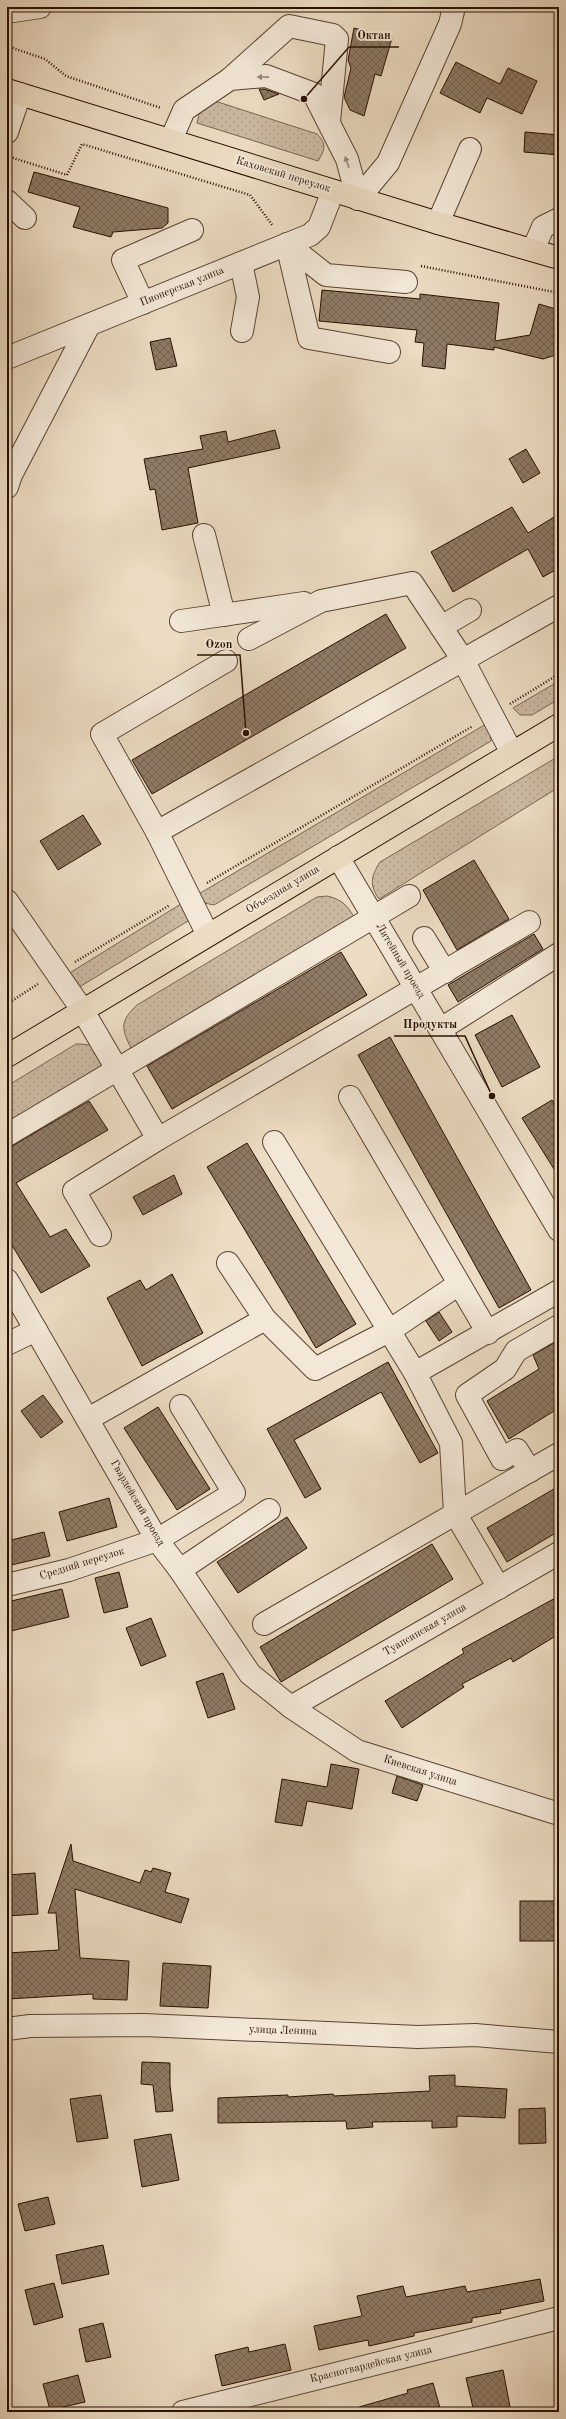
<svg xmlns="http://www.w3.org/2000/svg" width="566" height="2419" font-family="'Old Standard TT',serif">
  <defs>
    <pattern id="grass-dots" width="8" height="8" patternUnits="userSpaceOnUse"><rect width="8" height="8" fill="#cbb9a2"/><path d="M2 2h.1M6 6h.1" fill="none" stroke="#ae9e8a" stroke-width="1.8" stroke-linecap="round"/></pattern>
    <pattern id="building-cross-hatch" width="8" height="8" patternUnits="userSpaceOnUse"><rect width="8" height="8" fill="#8e7a65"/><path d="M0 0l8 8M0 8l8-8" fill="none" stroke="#746351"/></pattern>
  </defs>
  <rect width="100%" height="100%" fill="#ecdcc3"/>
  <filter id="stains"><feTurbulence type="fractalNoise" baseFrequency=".005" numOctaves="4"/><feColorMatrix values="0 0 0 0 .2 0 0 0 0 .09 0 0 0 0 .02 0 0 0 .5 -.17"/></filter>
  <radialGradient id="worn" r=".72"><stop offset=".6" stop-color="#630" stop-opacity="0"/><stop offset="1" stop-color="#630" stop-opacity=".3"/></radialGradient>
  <!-- grass -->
  <g fill="url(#grass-dots)" stroke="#7a6451">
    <path d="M218 102 317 134C327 144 325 150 318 161L197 123 200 110 211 103Z"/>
    <path d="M559 681V699L532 715H520L513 708Z"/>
    <path d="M486 724 491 732V741L214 905 204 903 197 895Z"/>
    <path d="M559 756V787L379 899C369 885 371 876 380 862Z"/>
    <path d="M327 896C341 899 347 905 354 917L135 1049 131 1048C121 1028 120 1021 137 1005L317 897Z"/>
    <path d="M184 902 190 914 188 921 81 986 76 985 68 974Z"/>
    <path d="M76 1044C98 1044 97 1049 104 1068L7 1125V1086Z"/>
  </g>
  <!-- building -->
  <g fill="url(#building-cross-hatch)" stroke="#281000">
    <path d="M354 28 392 38 381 76 375 74 364 116 350 110 344 97 351 68 348 60Z"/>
    <path d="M456 62 500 84 508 68 537 81 522 114 487 98 480 113 440 93Z"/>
    <path d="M259 89H264L279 94 264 100Z"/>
    <path d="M525 132 559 135V155L524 152Z"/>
    <path d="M34 172 168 208V223L162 228 113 232 111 237 73 227 80 207 28 192Z"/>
    <path d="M322 290 420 299V294L499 303 495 341 530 335 539 304 559 310V354L543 359 494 347V350L447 344 445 369 422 366 424 343 415 342 417 330 319 321Z"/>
    <path d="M170 338 177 366 156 370 150 342Z"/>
    <path d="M275 430 280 448 188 468 198 523 162 530 155 489 150 490 144 459 203 449 200 436 226 431 228 442Z"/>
    <path d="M526 449 540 473 523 483 509 459Z"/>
    <path d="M512 507 528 533 559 514V568L543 577 528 549 453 592 431 552Z"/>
    <path d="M386 614 406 648 152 794 132 760Z"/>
    <path d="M83 815 101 844 58 870 40 841Z"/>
    <path d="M474 860 509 919 457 950 423 890Z"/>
    <path d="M534 934 543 949 458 1002 448 985Z"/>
    <path d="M341 952 367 995 172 1109 147 1066Z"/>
    <path d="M512 1015 540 1067 502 1087 475 1035Z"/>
    <path d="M390 1037 531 1290 499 1308 358 1055Z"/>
    <path d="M552 1100 559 1111V1177L522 1118Z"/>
    <path d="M89 1101 108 1130 16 1183 50 1237 66 1229 90 1266 41 1293 7 1237V1149Z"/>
    <path d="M247 1143 356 1324 316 1348 207 1167Z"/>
    <path d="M174 1175 182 1194 143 1215 133 1197Z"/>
    <path d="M172 1274 203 1333 142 1366 107 1298 140 1280 146 1290Z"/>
    <path d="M439 1312 452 1332 439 1341 426 1321Z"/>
    <path d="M559 1340V1408L509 1439 487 1401 539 1369 533 1355Z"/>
    <path d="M388 1362 438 1453 420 1463 381 1392 294 1440 321 1489 305 1498 267 1429Z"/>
    <path d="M43 1395 63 1422 41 1438 21 1411Z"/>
    <path d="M158 1407 210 1489 177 1510 124 1428Z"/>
    <path d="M559 1486V1531L507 1562 487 1528Z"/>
    <path d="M109 1498 117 1527 67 1541 59 1512Z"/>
    <path d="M287 1517 307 1548 238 1593 217 1562Z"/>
    <path d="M44 1532 50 1556 7 1566V1541Z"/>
    <path d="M432 1544 453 1579 281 1682 260 1647Z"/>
    <path d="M119 1572 128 1607 104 1613 95 1578Z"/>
    <path d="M62 1589 69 1617 7 1632V1602Z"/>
    <path d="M559 1596V1634L513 1662 511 1658 462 1684 464 1687 402 1728 385 1701 464 1653 462 1649Z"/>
    <path d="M151 1618 166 1656 141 1666 126 1628Z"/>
    <path d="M223 1673 235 1709 208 1718 196 1682Z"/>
    <path d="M331 1764 359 1769 352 1809 307 1801 302 1826 275 1822 282 1779 327 1787Z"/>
    <path d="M397 1776 423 1785 417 1801 392 1793Z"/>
    <path d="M71 1844 73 1861 140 1883 145 1870 151 1872 153 1868 171 1873 165 1892 189 1899 181 1923 75 1889 80 1958 129 1961 127 2000 93 1999V1994L7 1999V1953L59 1950 56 1913H48Z"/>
    <path d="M35 1873 38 1914 7 1916V1875Z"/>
    <rect x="520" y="1901" width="39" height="40"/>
    <path d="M163 1963 211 1966 208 2008 160 2006Z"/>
    <path d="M142 2062 170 2063V2085L173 2111 156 2112 153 2085 141 2084Z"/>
    <path d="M455 2075V2086L507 2089 505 2118 457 2116V2127L432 2128V2121L372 2122 373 2127 347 2129 346 2121 218 2123V2098L288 2095V2097L333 2094 334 2096 430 2091 429 2076Z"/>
    <path d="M101 2095 108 2138 77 2142 70 2099Z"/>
    <path d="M545 2108 546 2143 519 2144V2109Z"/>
    <path d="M171 2134 179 2180 142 2187 134 2140Z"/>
    <path d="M48 2197 55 2224 25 2231 18 2204Z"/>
    <path d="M103 2245 109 2274 62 2284 56 2255Z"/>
    <path d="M540 2279 544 2301 500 2310 501 2313 472 2318V2322L414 2333V2336L369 2346 368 2340 319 2350 314 2326 362 2316 357 2296 403 2286 406 2297 465 2286 467 2292Z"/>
    <path d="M54 2283 63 2317 34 2325 25 2290Z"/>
    <path d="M103 2323 111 2357 86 2362 79 2329Z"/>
    <path d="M285 2344 291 2370 222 2386 215 2355 248 2347 249 2352Z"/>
    <path d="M503 2370 511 2412H474L466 2378Z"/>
    <path d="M78 2375 85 2402 50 2410 43 2384Z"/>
    <path d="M433 2383 440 2408 426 2412H359V2407L408 2393 407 2390Z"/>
  </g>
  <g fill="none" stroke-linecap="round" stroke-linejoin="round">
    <!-- minor casing -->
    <g stroke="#594331" stroke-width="24">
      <g id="minor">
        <path d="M7 12 40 7"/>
        <path d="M230 79 289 26 333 35 337 39 329 122"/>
        <path d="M7 132 20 94"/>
        <path d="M171 140 184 110 230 79 266 76 314 94 347 159 358 199"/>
        <path d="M358 199 388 163 450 24 454 7"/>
        <path d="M7 201 25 218"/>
        <path d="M438 223 470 149"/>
        <path d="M533 250 543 227 559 219"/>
        <path d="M241 263 248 297 242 331"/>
        <path d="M143 303 123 260 192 230"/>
        <path d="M389 352 309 338 287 244 326 275 406 282"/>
        <path d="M7 358 310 235 319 227 333 191"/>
        <path d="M7 487 11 475 89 325"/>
        <path d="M204 535 224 615"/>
        <path d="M181 621 304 603"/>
        <path d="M441 627 470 610"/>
        <path d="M249 639 321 601 412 583 463 660 512 753"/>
        <path d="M157 832 559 606"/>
        <path d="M338 857 559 1230"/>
        <path d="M7 901 83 1011 158 1139 74 1191 100 1235"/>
        <path d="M208 935 157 832 102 734 226 661"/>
        <path d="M424 938 445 972"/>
        <path d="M441 1029 559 954"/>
        <path d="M350 1097 488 1333"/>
        <path d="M7 1135 409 896"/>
        <path d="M158 1139 529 922"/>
        <path d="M274 1142 415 1373 559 1291"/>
        <path d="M228 1263 265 1319"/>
        <path d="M7 1280 157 1540 180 1570 250 1674 291 1707 357 1751 559 1814"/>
        <path d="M7 1344 36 1330"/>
        <path d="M415 1373 451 1443 455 1513 499 1588"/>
        <path d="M88 1419 265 1319 315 1369 389 1331 459 1284"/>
        <path d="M530 1471 517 1450 502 1459 467 1395 505 1369 516 1351 559 1326"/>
        <path d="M180 1570 269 1510"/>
        <path d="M7 1585 69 1570 157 1540 234 1493 181 1406"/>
        <path d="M264 1624 559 1454"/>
        <path d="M291 1707 559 1553"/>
        <path d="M7 2029 30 2026 144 2025 418 2037 475 2035 559 2042"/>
        <path d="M183 2412 559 2318"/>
      </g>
    </g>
    <!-- major casing -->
    <g stroke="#281000" stroke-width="24">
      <g id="major">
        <path d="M7 90 438 223 559 258"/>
        <path d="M7 1056 559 725"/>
      </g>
    </g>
    <!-- path -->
    <g stroke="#281000" stroke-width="2.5" stroke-dasharray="1 2" stroke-linecap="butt">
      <path d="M7 46 45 59 66 76 161 108"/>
      <path d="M7 156 67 175 82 144 250 195 273 226"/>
      <path d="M421 266 559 293"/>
      <path d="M510 704 559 674"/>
      <path d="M207 883 473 726"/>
      <path d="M75 962 170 905"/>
      <path d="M7 1004 38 984"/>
    </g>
    <!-- minor -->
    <use href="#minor" stroke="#f3e8d8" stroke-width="22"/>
    <!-- major -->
    <use href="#major" stroke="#ecdcc3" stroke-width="22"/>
  </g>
  <!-- one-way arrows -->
  <defs><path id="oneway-solid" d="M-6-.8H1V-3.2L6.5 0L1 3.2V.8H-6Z"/></defs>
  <g fill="#988777">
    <use href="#oneway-solid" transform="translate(263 77) rotate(-179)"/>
    <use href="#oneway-solid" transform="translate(347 162) rotate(-109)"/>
  </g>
  <g text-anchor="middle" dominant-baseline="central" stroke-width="4" stroke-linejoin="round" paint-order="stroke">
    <!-- street labels -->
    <g font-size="11" fill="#281000" stroke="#f3e8d8">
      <text transform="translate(283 175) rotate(17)">Каховский переулок</text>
      <text transform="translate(182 287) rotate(-22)">Пионерская улица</text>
      <text transform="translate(283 890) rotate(-31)">Объездная улица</text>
      <text transform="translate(400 961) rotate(59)">Литейный проезд</text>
      <text transform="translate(137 1503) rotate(60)">Гвардейский проезд</text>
      <text transform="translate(82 1564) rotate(-17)">Средний переулок</text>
      <text transform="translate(425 1630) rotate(-30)">Туапсинская улица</text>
      <text transform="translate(420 1771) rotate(18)">Киевская улица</text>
      <text transform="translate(283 2031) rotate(2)">улица Ленина</text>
      <text transform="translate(371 2365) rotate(-14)">Красногвардейская улица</text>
    </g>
  </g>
  <!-- callouts -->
  <path fill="none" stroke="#281000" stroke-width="1.5" d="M304 99L349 47H399M246 733L240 655H197M492 1096L465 1036H394"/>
  <g fill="#281000" stroke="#f3e8d8" stroke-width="1.5">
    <circle cx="304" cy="99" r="4"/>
    <circle cx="246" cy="733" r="4"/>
    <circle cx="492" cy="1096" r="4"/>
  </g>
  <g font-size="12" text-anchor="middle" font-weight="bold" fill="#281000" stroke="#f3e8d8" stroke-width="4" stroke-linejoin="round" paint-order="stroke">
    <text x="374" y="39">Октан</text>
    <text x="219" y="648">Ozon</text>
    <text x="430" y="1028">Продукты</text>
  </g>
  <!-- margin -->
  <rect width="566" height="2419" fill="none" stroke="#ecdcc3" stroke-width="24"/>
  <rect x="8" y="8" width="550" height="2403" fill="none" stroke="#281000" stroke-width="2"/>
  <rect x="12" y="12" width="542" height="2395" fill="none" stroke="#281000"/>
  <rect width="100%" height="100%" filter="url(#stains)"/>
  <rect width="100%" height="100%" fill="url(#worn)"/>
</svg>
